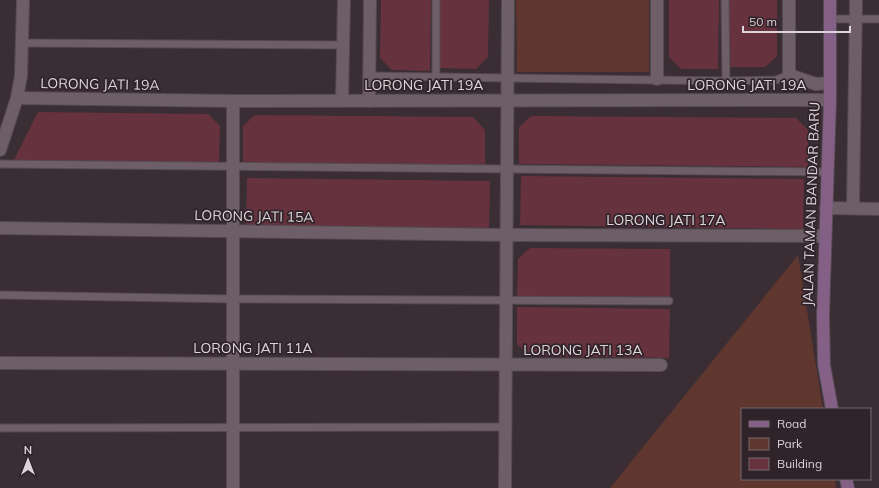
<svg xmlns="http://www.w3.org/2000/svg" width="879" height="488" font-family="Mulish,sans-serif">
  <rect width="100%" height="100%" fill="#3a2d34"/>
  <!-- green -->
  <g fill="#5f372e">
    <path d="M516 0H649V72H517Z"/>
    <path d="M798 255 823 409H742V479H835L836 488H610Z"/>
  </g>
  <!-- building -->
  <g fill="#65323d">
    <path d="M381 0H431L430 71 392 70 380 58Z"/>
    <path d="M439 0H489L488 57 476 69 438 68Z"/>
    <path d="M669 0H719L718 69H681L669 57Z"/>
    <path d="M727 0H777V56L765 67H727Z"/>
    <path d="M38 112 208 114 220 126 219 164 14 160Z"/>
    <path d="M255 115 473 117 485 130V167L243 164V126Z"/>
    <path d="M531 116 796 118 808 130V167L519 164V127Z"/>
    <path d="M521 176 804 179 803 229 520 225Z"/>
    <path d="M247 178 490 181 489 231 246 228Z"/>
    <path d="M530 248 670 249V298L517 296 518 259Z"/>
    <path d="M517 307 670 309 669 358 529 356 517 344Z"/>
  </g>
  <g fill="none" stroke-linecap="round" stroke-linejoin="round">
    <!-- lane casing -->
    <g stroke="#554a51" stroke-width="9">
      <g id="lane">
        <path d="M725 0 726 81"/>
        <path d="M830 19H879"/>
        <path d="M24 43 343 45"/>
        <path d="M369 76 726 81 776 80 789 75"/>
        <path d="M436 76V0"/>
        <path d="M0 164 827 172"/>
        <path d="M0 295 233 299 669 301"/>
        <path d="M0 428 505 427"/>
      </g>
    </g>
    <!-- street casing -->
    <g stroke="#554a51" stroke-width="14">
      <g id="street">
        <path d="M657 0V79"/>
        <path d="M789 0V75L816 84 829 83"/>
        <path d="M17 98 233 101 830 100"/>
        <path d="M342 100 344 0"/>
        <path d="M233 101V488"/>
        <path d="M369 101 370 0"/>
        <path d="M0 150 17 98 21 76 23 0"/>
        <path d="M826 208 879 209"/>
        <path d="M853 208 856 0"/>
        <path d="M0 228 507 235 825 236"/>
        <path d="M0 363 661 365"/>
        <path d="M505 488 508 0"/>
      </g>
    </g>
    <!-- secondary casing -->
    <g stroke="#554a51" stroke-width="14">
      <g id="secondary">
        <path d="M830 0V100L823 315 824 365 832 409"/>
        <path d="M846 479 848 488"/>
      </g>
    </g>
    <!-- lane -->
    <use href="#lane" stroke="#6d5e67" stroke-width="7"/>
    <!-- street -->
    <use href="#street" stroke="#6d5e67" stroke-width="12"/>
    <!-- secondary -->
    <use href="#secondary" stroke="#846087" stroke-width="12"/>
  </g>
  <g text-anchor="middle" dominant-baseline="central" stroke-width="3.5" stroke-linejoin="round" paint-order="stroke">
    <!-- street labels -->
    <g font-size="14" fill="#dcd4d8" stroke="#30232a">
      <text transform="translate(100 84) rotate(1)">LORONG JATI 19A</text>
      <text x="424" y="85">LORONG JATI 19A</text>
      <text x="747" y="85">LORONG JATI 19A</text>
      <text transform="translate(811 204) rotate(-88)">JALAN TAMAN BANDAR BARU</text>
      <text transform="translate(254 216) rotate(1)">LORONG JATI 15A</text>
      <text x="666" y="220">LORONG JATI 17A</text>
      <text x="253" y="348">LORONG JATI 11A</text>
      <text x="583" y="350">LORONG JATI 13A</text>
    </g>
  </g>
  <!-- legend -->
  <rect x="741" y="408" width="130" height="72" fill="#30232a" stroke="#756a70"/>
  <rect x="749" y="421" width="20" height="6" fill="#846087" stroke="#756a70"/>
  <text x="777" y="428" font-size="12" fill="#dcd4d8">Road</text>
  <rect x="749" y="438" width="20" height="12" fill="#5f372e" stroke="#756a70"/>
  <text x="777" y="448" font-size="12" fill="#dcd4d8">Park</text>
  <rect x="749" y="458" width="20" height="12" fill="#65323d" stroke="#756a70"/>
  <text x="777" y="468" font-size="12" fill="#dcd4d8">Building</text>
  <!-- north arrow -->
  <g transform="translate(28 460)" stroke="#30232a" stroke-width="3" paint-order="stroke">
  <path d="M0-3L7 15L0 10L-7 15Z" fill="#dcd4d8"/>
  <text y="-6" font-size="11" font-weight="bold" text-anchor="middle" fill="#dcd4d8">N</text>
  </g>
  <!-- scale -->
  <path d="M743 26v6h107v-6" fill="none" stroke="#dcd4d8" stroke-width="2"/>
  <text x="749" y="26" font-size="12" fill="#dcd4d8" stroke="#30232a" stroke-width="3" paint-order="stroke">50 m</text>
</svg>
